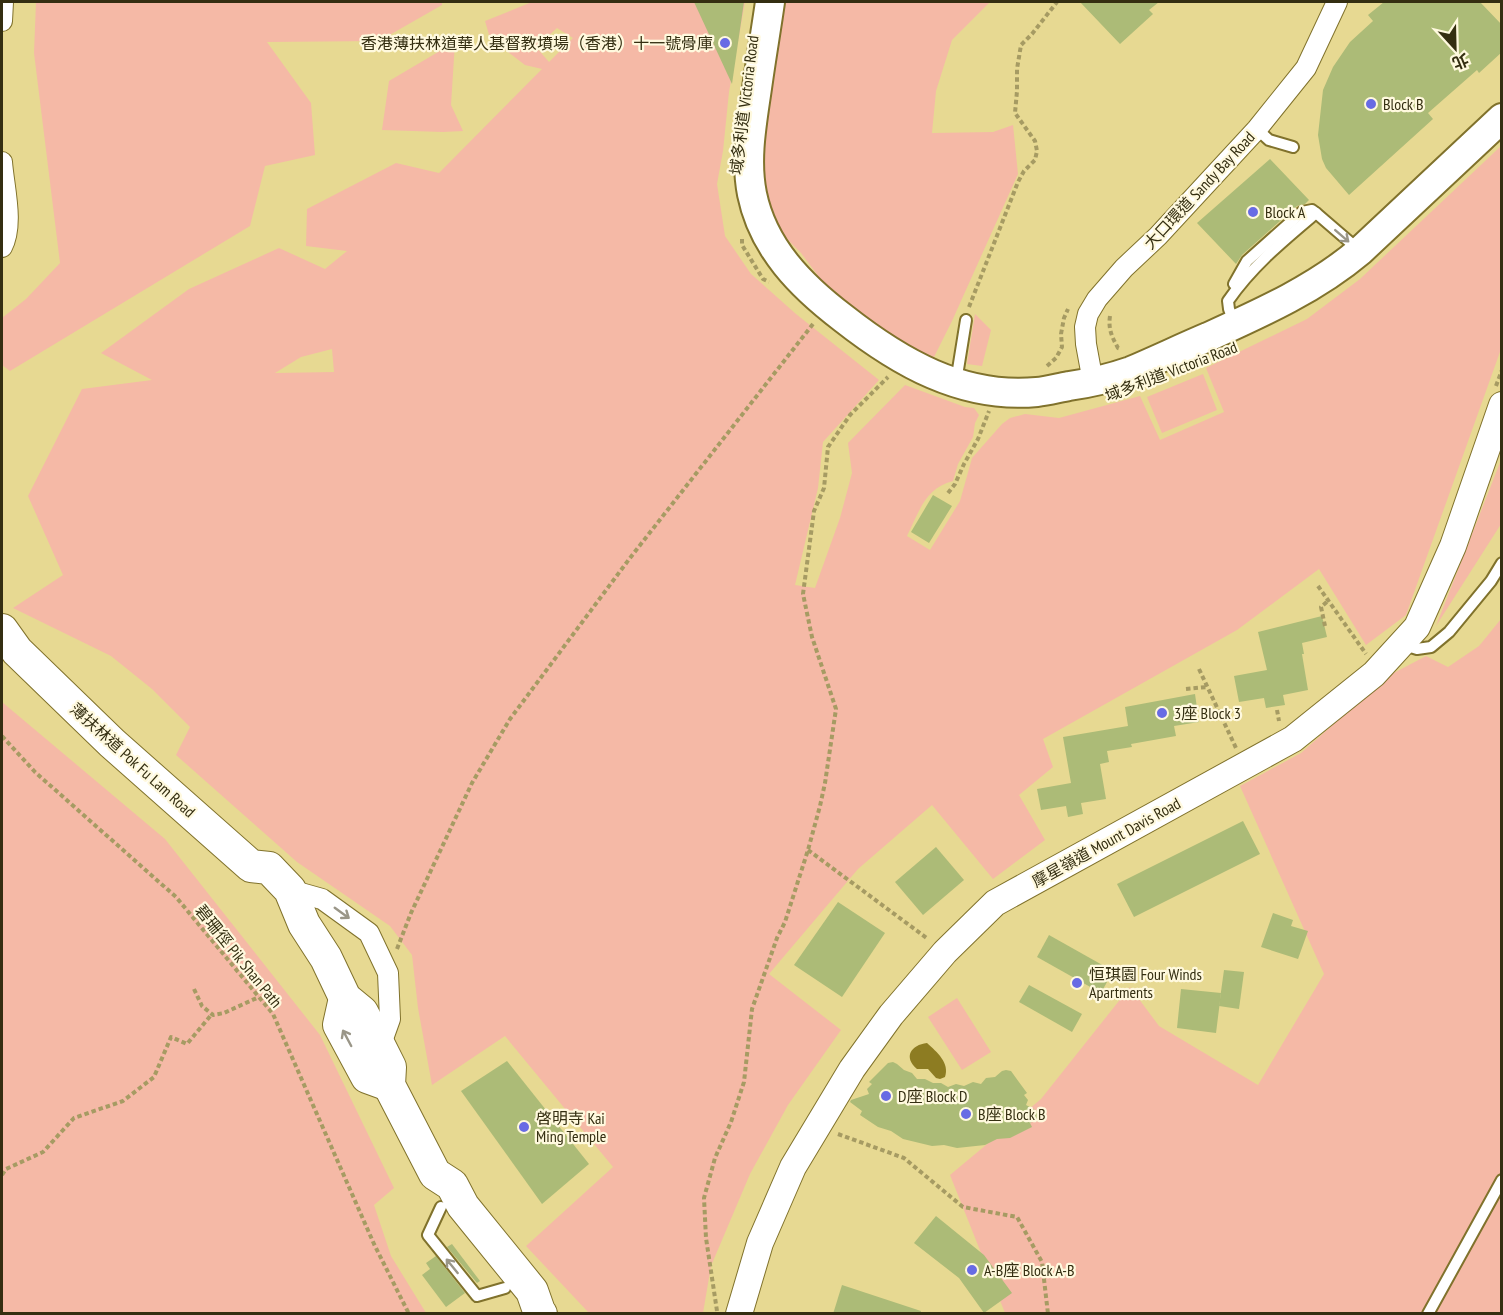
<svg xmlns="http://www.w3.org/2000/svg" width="1503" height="1315" font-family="'PT Sans Narrow','Noto Sans TC',sans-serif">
  <rect width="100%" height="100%" fill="#e7d992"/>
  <!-- green -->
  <g fill="#f5b9a6" fill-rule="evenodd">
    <path d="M36 2H442V5L379 41 267 42 311 103 315 155 265 166 250 226 10 371 2 365V318L26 299 60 263 34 53Z"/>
    <path d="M532 2H745L729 92 723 151 717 184 725 236 751 274 796 314 879 380 823 442 818 488 795 585 815 588 840 518 852 473 848 443 905 385 965 407 974 408 979 415 975 423 973 437 958 464 953 481C925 488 919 512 907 536L930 550 960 501 972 458 1002 424 1010 418 1025 414 1059 418 1140 396 1160 440 1224 412 1206 368 1307 319 1360 279 1501 146V349L1406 615 1366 645 1319 569 1237 630 1043 739 1053 767 1019 795 1045 840 993 879 932 805 858 869 769 974 841 1030 788 1105 750 1174 711 1266 703 1313H589L526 1246 613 1167 505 1036 432 1085 418 1008 412 955 390 926 297 862 176 755 190 727 152 689 111 656 13 608 63 575 28 496 82 389 152 380 101 353 189 289 279 248 325 269 347 251 306 246 307 209 396 163 439 173 542 69 525 65 490 38 485 21ZM557 28 573 38 549 62 536 47ZM332 349 334 372 275 373 301 357Z"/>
    <path d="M783 2H990L952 40 936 91 932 133 993 132 1013 125 1018 174 952 321 934 357 891 340 831 293 801 253 784 236 766 203 763 174V141Z"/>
    <path d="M455 42 451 105 463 131 443 132 382 130 389 81Z"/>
    <path d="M975 314 991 330 982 366 967 364Z"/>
    <path d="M1203 374 1217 410 1162 433 1147 397Z"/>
    <path d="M1501 460V524L1436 626Z"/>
    <path d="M1501 619V1313H1005L950 1175 1041 1099 1130 987 1159 1026 1258 1085 1324 974 1240 786 1301 753 1388 676 1426 656 1448 667 1479 646Z"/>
    <path d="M2 702 165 839 320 1035 394 1188 374 1205 391 1256 426 1313H2Z"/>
    <path d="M957 998 991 1052 962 1070 928 1017Z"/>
  </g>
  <!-- water -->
  <path fill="#8d7c22" d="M927 1043C937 1052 950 1063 945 1077L940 1079 936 1078 928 1069H917C903 1057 911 1045 927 1043Z"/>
  <!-- building -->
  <g fill="#acbb77">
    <path d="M694 2H744L732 84Z"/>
    <path d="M1080 2H1159L1149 10 1153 14 1120 44Z"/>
    <path d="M1384 2H1480L1502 25V52L1479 73 1477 70 1428 113 1433 119 1349 195 1326 168 1322 159 1318 135 1323 90 1333 67 1350 42 1373 21 1368 15Z"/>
    <path d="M1270 159 1309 200 1305 204 1297 206 1242 255 1236 264 1197 223Z"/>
    <path d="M933 495 952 506 929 543 911 532Z"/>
    <path d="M1322 616 1327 637 1302 643 1304 654H1302L1308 690 1283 695 1285 705 1266 708 1264 698 1239 702 1234 676 1267 670 1258 632Z"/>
    <path d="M1195 694 1199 722 1174 726 1176 736 1131 744 1132 747 1107 751 1109 762 1100 764 1106 799 1081 803 1083 814 1068 817 1066 806 1041 810 1037 789 1071 783 1063 737 1128 726 1125 707Z"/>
    <path d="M1243 821 1260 854 1134 917 1117 884Z"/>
    <path d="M936 847 964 880 923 915 895 882Z"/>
    <path d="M838 902 885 933 842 997 794 965Z"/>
    <path d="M1273 913 1293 920 1291 926 1308 931 1298 959 1261 947Z"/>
    <path d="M1049 935 1113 971 1101 993 1037 957Z"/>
    <path d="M1224 970 1244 972 1239 1009 1219 1006Z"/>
    <path d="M1029 985 1082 1014 1072 1032 1019 1002Z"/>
    <path d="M1181 989 1221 993 1216 1033 1177 1028Z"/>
    <path d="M507 1061 589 1164 542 1204 461 1091Z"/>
    <path d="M893 1062 897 1064 904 1070 912 1073 917 1079H925L933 1083H941L948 1087 956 1084 964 1086 973 1082 981 1084 986 1078 995 1077 1002 1071 1006 1070 1011 1071 1027 1093 1024 1095 1028 1100 1026 1105 1045 1115 1030 1123 1032 1127 1010 1138 997 1139 985 1145 957 1148 944 1145 932 1146 903 1139 891 1131 878 1127 860 1115 862 1111 850 1102 851 1100 869 1094 867 1089 872 1084 869 1082 888 1063Z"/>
    <path d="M936 1216 984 1255 1012 1293 984 1313 959 1278 914 1243Z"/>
    <path d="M452 1244 480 1281 477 1283 447 1247Z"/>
    <path d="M436 1256 465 1293 446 1307 422 1275 430 1269 426 1263Z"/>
    <path d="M842 1285 921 1311 920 1314H833Z"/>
  </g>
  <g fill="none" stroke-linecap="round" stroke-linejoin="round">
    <!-- service casing -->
    <g stroke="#80722c" stroke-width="14">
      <g id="service">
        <path d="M1257 129 1269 140 1293 147"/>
        <path d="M1234 284 1247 261 1302 212 1312 210 1316 213"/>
        <path d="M1235 325 1229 309 1228 301C1252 266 1284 240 1316 213L1359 250"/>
        <path d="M956 382 966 320"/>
        <path d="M1401 644 1417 649 1431 647 1449 632 1491 581 1502 563"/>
        <path d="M441 1207 428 1235 477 1296 505 1288"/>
        <path d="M1428 1314 1502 1180"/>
      </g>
    </g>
    <!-- minor casing -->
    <g stroke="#80722c" stroke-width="22">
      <g id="minor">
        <path d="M2 21 3 2"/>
        <path d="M2 162C4 188 14 224 2 247"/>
        <path d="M1093 382 1086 344 1085 327 1088 314 1097 299 1124 268 1158 236 1257 129 1306 68 1337 2"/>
        <path d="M290 890 322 899 369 933 388 973 390 1019 380 1047"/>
      </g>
    </g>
    <!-- tertiary casing -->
    <g stroke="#80722c" stroke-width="28">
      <path id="tertiary" d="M739 1314 760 1243 793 1167 852 1069 891 1015 945 952 995 903 1293 739 1374 674 1417 627 1453 546 1502 405"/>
    </g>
    <!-- secondary casing -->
    <g stroke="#80722c" stroke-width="32">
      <path id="secondary" d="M770 2C766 30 761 59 757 88 752 123 745 159 752 194 763 248 801 286 843 318 899 362 962 399 1037 392 1047 391 1058 388 1069 386 1090 383 1111 378 1131 371 1157 360 1182 348 1208 337 1261 313 1315 289 1360 251L1502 118"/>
    </g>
    <!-- primary casing -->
    <g stroke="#80722c" stroke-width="34">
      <g id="primary">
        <path d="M2 630 17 651 112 743 251 866 269 868 290 890 304 924 326 958 345 998 362 1012 380 1047 390 1067 389 1085 435 1174 452 1185 463 1206 532 1291 539 1311 541 1314"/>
        <path d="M345 998 339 1025 367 1077 389 1085"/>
      </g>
    </g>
    <!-- path -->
    <g stroke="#a69b63" stroke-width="4" stroke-dasharray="4.5 3" stroke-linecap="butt">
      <path d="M742 239V245L763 279 769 282"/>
      <path d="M969 307 1018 182 1024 171 1035 160 1037 151 1035 141 1015 113 1017 91V69L1021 45 1032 34 1057 2"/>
      <path d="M1110 316C1108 329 1112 337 1118 348L1121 349"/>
      <path d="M1047 366 1056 358 1062 347 1061 334 1064 318 1068 309"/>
      <path d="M1496 386 1502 370"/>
      <path d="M948 493 955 484 964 464 978 439 989 411"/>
      <path d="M1318 586 1366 654"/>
      <path d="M1325 626 1321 607 1329 600"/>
      <path d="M1199 669 1236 748"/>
      <path d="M1186 689 1207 687"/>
      <path d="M1277 710 1279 721"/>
      <path d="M1221 716 1236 709"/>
      <path d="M2 736 35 772 176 897 273 1014 374 1244 409 1314"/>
      <path d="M808 850 928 939"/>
      <path d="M397 949 411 913 472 783 510 719 630 558 813 324"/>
      <path d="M194 989 202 1006 213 1015 224 1013 259 997"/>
      <path d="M838 1134 904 1158 963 1207 1017 1217 1042 1262 1048 1314"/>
      <path d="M2 1175 6 1169 43 1152 74 1118 123 1101 154 1077 171 1037 187 1044 212 1014"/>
      <path d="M717 1311 706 1238 704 1198 715 1158 731 1122 744 1082 752 1009 777 938 785 922 808 850 820 806 825 783 836 709 812 637 803 594 814 511 824 488 828 447 850 415 888 377"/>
    </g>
    <!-- service -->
    <use href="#service" stroke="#fff" stroke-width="10"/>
    <!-- minor -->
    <use href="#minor" stroke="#fff" stroke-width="20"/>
    <!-- tertiary -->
    <use href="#tertiary" stroke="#fff" stroke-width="26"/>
    <!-- secondary -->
    <use href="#secondary" stroke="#fff" stroke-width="28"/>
    <!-- primary -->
    <use href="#primary" stroke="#fff" stroke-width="32"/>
  </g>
  <!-- one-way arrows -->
  <defs><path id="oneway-shaft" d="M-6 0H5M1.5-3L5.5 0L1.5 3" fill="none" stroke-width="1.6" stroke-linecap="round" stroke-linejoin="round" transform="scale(1.5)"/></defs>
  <g stroke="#9a9688">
    <use href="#oneway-shaft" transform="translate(1342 236) rotate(41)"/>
    <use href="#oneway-shaft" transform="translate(342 913) rotate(36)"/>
    <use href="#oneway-shaft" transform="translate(347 1038) rotate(-118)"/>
    <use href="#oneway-shaft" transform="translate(452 1266) rotate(-129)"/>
  </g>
  <!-- markers -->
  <g fill="#686be4" stroke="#fff9de" stroke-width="2">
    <circle cx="725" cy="43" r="6"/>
    <circle cx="1371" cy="104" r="6"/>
    <circle cx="1253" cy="212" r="6"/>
    <circle cx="1162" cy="713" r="6"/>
    <circle cx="1077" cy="983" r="6"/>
    <circle cx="886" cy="1096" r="6"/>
    <circle cx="966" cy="1114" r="6"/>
    <circle cx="524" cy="1127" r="6"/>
    <circle cx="972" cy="1270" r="6"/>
  </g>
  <g text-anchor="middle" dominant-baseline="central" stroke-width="4.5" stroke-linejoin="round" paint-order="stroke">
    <!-- poi labels -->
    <g font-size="16" fill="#342e11" stroke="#fff9de" text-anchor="start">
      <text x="713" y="43" text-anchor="end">香港薄扶林道華人基督教墳場（香港）十一號骨庫</text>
      <text x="1383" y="104">Block B</text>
      <text x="1265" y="212">Block A</text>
      <text x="1174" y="713">3座 Block 3</text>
      <text x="1089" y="974">恒琪園 Four Winds<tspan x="1089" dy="18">Apartments</tspan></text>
      <text x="898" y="1096">D座 Block D</text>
      <text x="978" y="1114">B座 Block B</text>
      <text x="536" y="1118">啓明寺 Kai<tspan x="536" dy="18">Ming Temple</tspan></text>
      <text x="984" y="1270">A-B座 Block A-B</text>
    </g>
    <!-- street labels -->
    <g font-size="16" fill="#342e11" stroke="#fff9de">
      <text transform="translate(744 105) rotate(-83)">域多利道 Victoria Road</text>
      <text transform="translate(1199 190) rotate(-47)">大口環道 Sandy Bay Road</text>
      <text transform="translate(1171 371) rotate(-21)">域多利道 Victoria Road</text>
      <text transform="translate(133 760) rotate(42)">薄扶林道 Pok Fu Lam Road</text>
      <text transform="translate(1106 842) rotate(-29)">摩星嶺道 Mount Davis Road</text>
      <text transform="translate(239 956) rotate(51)">碧珊徑 Pik Shan Path</text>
    </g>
  </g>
  <!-- border -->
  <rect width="1503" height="1315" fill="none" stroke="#342e11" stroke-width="6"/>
  <!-- north arrow -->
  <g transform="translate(1455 48) rotate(158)" stroke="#fff9de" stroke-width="4.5" paint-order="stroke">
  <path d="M0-4.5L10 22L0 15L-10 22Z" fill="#342e11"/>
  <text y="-9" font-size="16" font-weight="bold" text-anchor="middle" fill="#342e11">北</text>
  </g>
</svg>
